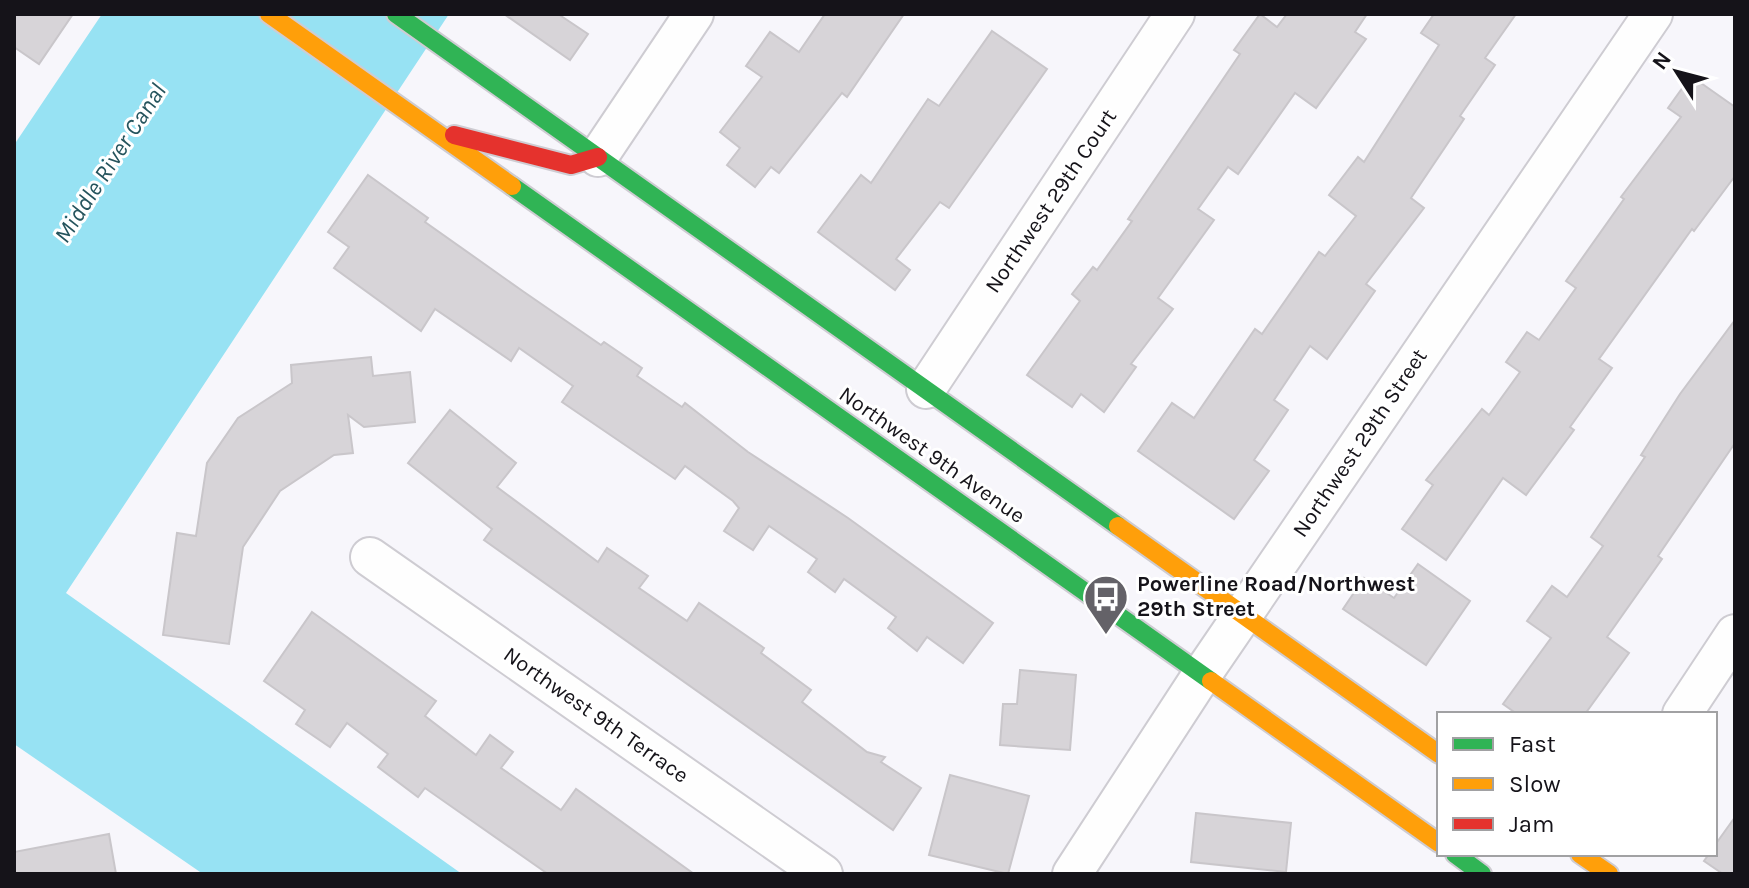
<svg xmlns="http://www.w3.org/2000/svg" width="1749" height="888" font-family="Karla,sans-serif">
  <rect width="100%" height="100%" fill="#f7f6fb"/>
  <!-- water -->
  <path fill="#97e2f3" d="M102 14H449L66 593 462 874H203L14 744V145Z"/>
  <!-- building -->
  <g fill="#d7d4d8" stroke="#c9c6ca" stroke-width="2">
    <path d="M14 14H73L39 64 14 47Z"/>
    <path d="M504 14H558L588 34 570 60Z"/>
    <path d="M825 14H904L847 97 842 93 779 173 771 167 755 187 727 165 740 148 720 132 762 77 746 66 770 32 799 52Z"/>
    <path d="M1260 14 1277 27 1287 14H1367L1355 32 1366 39 1316 108 1295 93 1238 174 1228 167 1198 209 1214 220 1158 298 1173 309 1131 364 1136 367 1104 412 1081 394 1072 407 1027 375 1080 301 1072 294 1093 267 1097 270 1132 221 1128 219 1240 54 1234 50Z"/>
    <path d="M1434 14H1516L1485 58 1495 65 1460 116 1464 119 1411 198 1424 208 1366 284 1375 291 1327 359 1310 346 1274 400 1288 410 1254 460 1269 471 1234 519 1138 451 1172 403 1194 418 1255 329 1262 334 1319 252 1325 256 1356 216 1329 195 1358 157 1364 162 1439 45 1421 33Z"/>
    <path d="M992 31 1047 69 949 208 940 202 896 259 910 270 895 290 818 232 861 175 871 183 928 99 939 106Z"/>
    <path d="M1691 76 1735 107V176L1694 231 1692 229 1599 359 1612 368 1570 427 1574 430 1526 495 1503 478 1446 560 1402 529 1433 485 1426 480 1482 409 1489 415 1520 372 1506 362 1527 332 1539 340 1576 288 1566 281 1624 199 1621 197 1681 117 1668 108Z"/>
    <path d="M368 175 428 218 425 222 524 292 601 345 604 342 642 368 637 376 682 407 685 403 748 452 848 518 993 623 963 663 927 637 917 651 888 628 896 617 844 579 835 592 808 572 817 559 769 526 753 550 724 531 739 508 733 501 685 466 675 479 562 402 573 386 519 348 511 361 435 309 421 331 334 268 349 247 328 232Z"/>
    <path d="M1735 320V443L1658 556 1662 559 1607 637 1629 653 1585 714H1517L1503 704 1551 638 1527 621 1552 586 1567 597 1603 546 1591 537 1645 457 1641 455 1680 394Z"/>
    <path d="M371 357 373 376 410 372 415 422 364 427 348 415 353 453 334 455 280 491 243 547 229 644 163 635 177 533 196 536 207 463 238 418 292 383 291 365Z"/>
    <path d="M450 410 516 463 497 487 598 562 607 548 648 576 639 588 687 621 699 603 764 648 761 653 811 690 802 702 867 752 885 757 881 762 921 788 893 830 484 540 492 529 408 463Z"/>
    <path d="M1418 564 1470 601 1426 665 1343 609 1364 578 1394 598Z"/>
    <path d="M312 612 436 701 425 716 476 755 490 735 513 752 501 768 561 810 576 789 694 874H548L425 788 418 797 378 767 388 754 347 723 330 747 296 724 305 710 264 681Z"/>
    <path d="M1020 670 1076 675 1070 750 1000 745 1003 704H1017Z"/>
    <path d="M950 775 1029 796 1008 874 929 855Z"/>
    <path d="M1196 813 1291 823 1286 872 1191 862Z"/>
    <path d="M1735 817V874H1723L1704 861 1709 854H1715V845Z"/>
    <path d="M109 834 116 874H14V852Z"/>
  </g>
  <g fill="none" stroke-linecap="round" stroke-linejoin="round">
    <!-- street casing -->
    <g stroke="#ceccd2" stroke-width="42">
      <g id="street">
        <path d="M598 157 694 14"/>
        <path d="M926 389 1175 14"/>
        <path d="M370 557 823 874"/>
        <path d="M1682 714 1735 634"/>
        <path d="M1072 874 1203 673 1653 14"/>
      </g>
    </g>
    <!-- fast casing -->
    <g stroke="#ceccd2" stroke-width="22">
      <g id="fast">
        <path d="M396 14 1118 526"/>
        <path d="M512 186 1211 681"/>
        <path d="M1455 854 1482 874"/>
      </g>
    </g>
    <!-- slow casing -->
    <g stroke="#ceccd2" stroke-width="22">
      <g id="slow">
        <path d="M269 14 512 186"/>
        <path d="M1118 526 1439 754"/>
        <path d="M1211 681 1439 843"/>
        <path d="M1580 854 1609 874"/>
      </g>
    </g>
    <!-- jam casing -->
    <g stroke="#ceccd2" stroke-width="22">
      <path id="jam" d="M454 135 571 165 598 157"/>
    </g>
    <!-- street -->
    <use href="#street" stroke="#fefefe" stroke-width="38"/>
    <!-- fast -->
    <use href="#fast" stroke="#30b455" stroke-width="18"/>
    <!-- slow -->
    <use href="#slow" stroke="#ff9f0a" stroke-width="18"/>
    <!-- jam -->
    <use href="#jam" stroke="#e5322d" stroke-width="18"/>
  </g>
  <!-- icons -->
  <defs>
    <g id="bus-pin" transform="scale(2.3)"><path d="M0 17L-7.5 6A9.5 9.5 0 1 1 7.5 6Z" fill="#646268" stroke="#fff"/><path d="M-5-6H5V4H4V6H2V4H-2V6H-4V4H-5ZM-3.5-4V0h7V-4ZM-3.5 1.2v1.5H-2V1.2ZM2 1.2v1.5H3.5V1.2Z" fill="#fff"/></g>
  </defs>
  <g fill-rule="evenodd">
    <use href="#bus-pin" x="1106" y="597"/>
  </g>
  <g text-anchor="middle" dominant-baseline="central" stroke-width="6" stroke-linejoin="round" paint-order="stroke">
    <!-- street labels -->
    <g font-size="22" fill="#151319" stroke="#fff">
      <text transform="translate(1051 201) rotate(-56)">Northwest 29th Court</text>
      <text transform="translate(1360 443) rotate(-56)">Northwest 29th Street</text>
      <text transform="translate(932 455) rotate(35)">Northwest 9th Avenue</text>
      <text transform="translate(596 715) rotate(35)">Northwest 9th Terrace</text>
    </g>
    <!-- poi labels -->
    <g font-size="22" font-weight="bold" fill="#151319" stroke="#fff" text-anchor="start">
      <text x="1137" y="584">Powerline Road/Northwest<tspan x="1137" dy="25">29th Street</tspan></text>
    </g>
    <!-- water labels -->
    <g font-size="24" font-style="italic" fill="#25545d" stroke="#fff">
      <text transform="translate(110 163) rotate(-57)">Middle River Canal</text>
    </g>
  </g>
  <!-- border -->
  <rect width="1749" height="888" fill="none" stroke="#151319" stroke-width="32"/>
  <!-- legend -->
  <rect x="1437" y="712" width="280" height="144" fill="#ffffff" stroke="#a1a1a3" stroke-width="2"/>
  <rect x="1453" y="738" width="40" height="12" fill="#30b455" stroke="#a1a1a3" stroke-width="2"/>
  <text x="1509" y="752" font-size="24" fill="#151319">Fast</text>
  <rect x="1453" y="778" width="40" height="12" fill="#ff9f0a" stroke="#a1a1a3" stroke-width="2"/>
  <text x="1509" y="792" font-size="24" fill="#151319">Slow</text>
  <rect x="1453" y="818" width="40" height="12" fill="#e5322d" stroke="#a1a1a3" stroke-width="2"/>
  <text x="1509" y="832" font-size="24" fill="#151319">Jam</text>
  <!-- north arrow -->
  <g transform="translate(1677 72) rotate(306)" stroke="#ffffff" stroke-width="6" paint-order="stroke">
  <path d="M0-6L14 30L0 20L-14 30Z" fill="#151319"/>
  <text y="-12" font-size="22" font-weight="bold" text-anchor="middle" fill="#151319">N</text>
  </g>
</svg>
